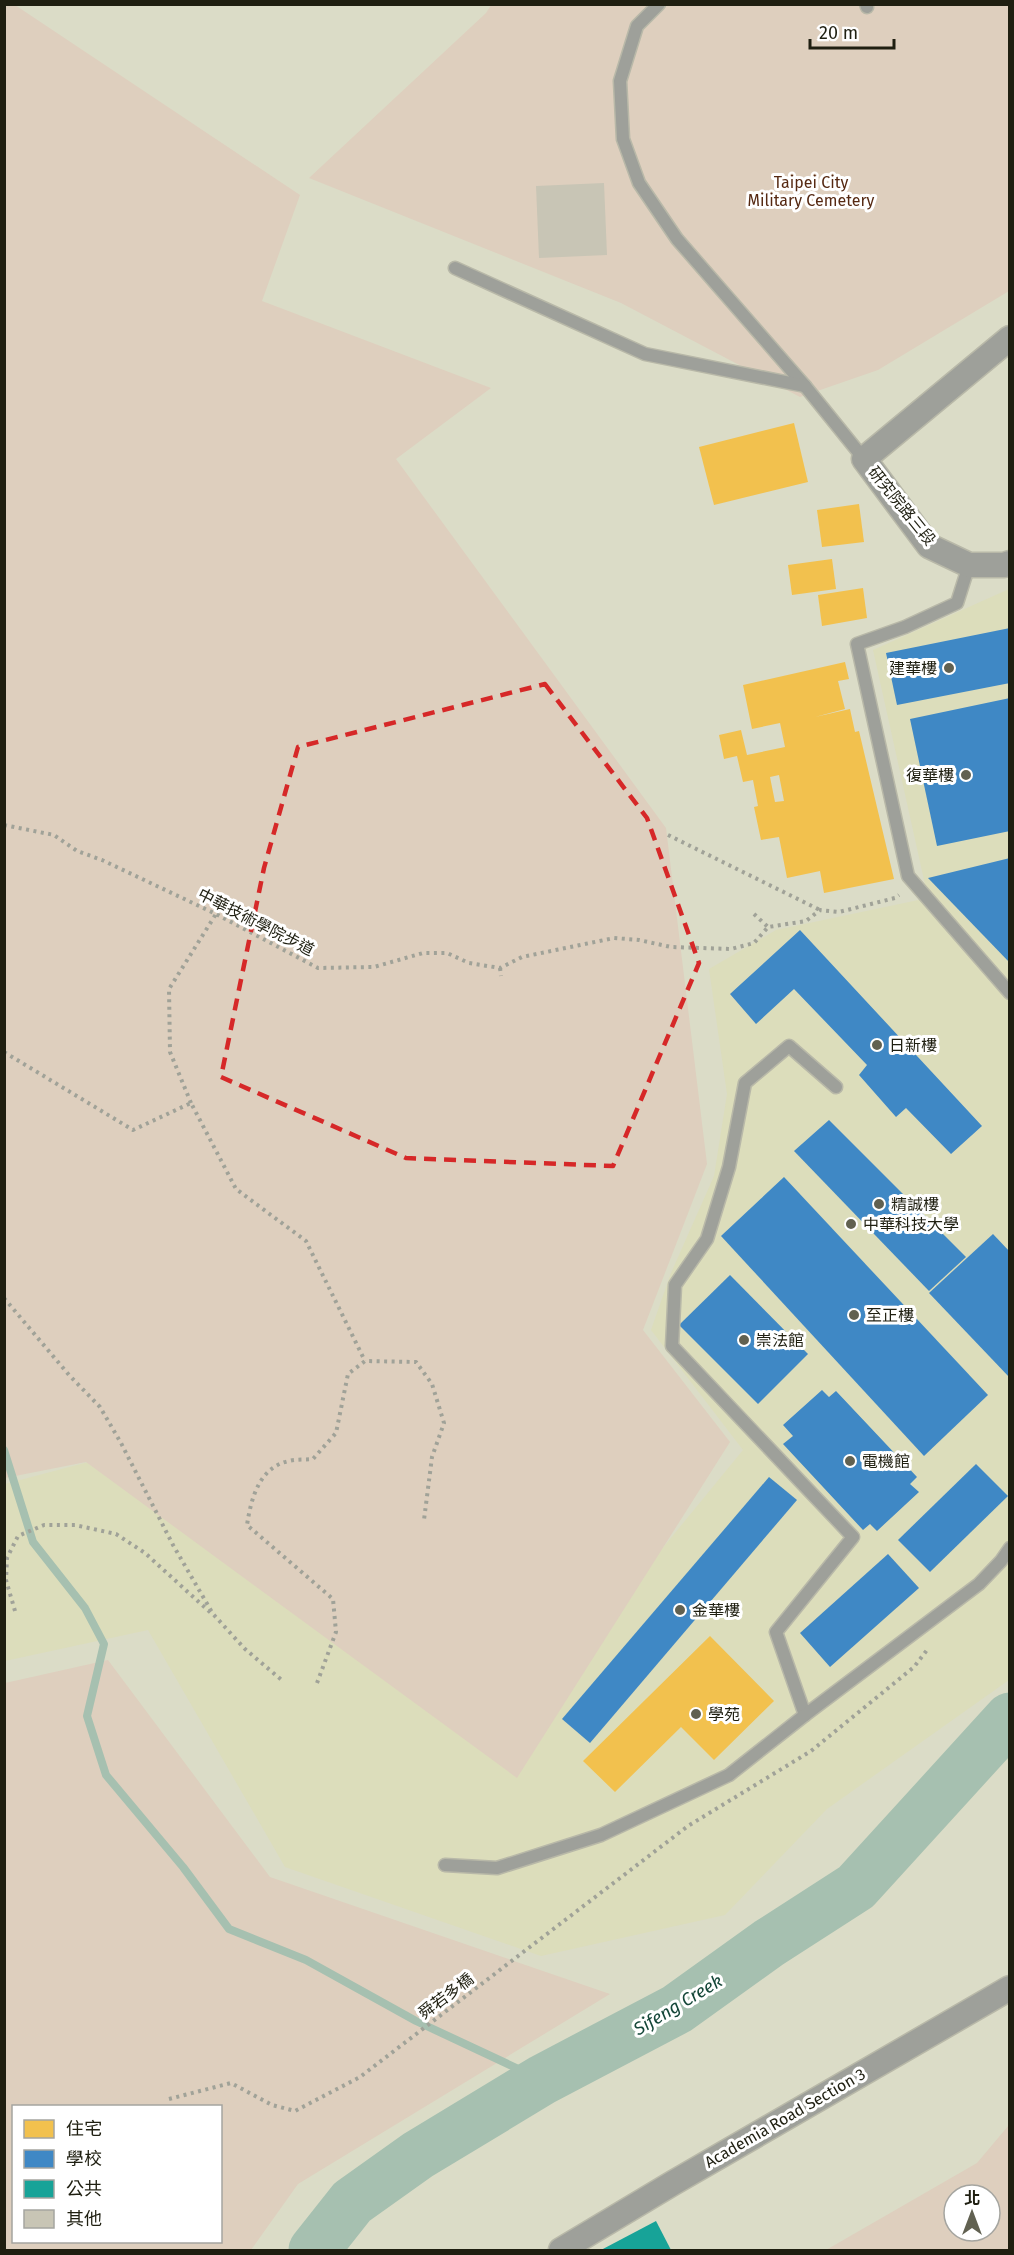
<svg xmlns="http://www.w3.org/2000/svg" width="1014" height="2255" font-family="'Fira Sans','Noto Sans TC',sans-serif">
  <rect width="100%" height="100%" fill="#dbdcc7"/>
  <!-- built -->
  <path fill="#dcddbb" d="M1009 589V1680L827 1809 725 1915 541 1956 285 1867 148 1630 5 1661V1484L111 1456 516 1727 743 1450 651 1330 671 1273 714 1176 727 1094 709 969 776 930 928 898 873 650Z"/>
  <!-- green -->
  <g fill="#decfbe" fill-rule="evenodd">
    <path d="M15 5 300 195 262 301 491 388 396 459 666 828 707 1164 643 1330 730 1442 517 1778 86 1462 5 1478 4 5Z"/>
    <path d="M491 5H1009V291L878 370 800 397 621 303 309 178 486 13Z"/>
    <path d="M108 1660 270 1877 610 1994 298 2184 251 2250H5V1683ZM14 2106H220V2242H14Z"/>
    <path d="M1009 2125V2250H826L977 2163ZM954 2195H990V2231H954Z"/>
  </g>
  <!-- homes -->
  <g fill="#f2c14e" fill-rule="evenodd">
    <path d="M794 423 808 482 714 505 699 447Z"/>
    <path d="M859 504 864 542 822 547 817 510Z"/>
    <path d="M832 559 836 589 792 595 788 565Z"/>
    <path d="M863 588 867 618 822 626 818 595Z"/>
    <path d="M845 662 849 679 838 681 845 709 815 717 850 709 855 732 859 731 894 879 824 893 820 871 787 878 779 837 761 840 754 807 758 806 753 780 743 782 737 756 724 759 719 735 741 730 747 755 785 747 780 723 752 729 743 685ZM779 775 784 801 775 802 770 777Z"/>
    <path d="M710 1636 774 1701 714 1760 681 1727 615 1792 583 1761Z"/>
  </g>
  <!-- schools -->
  <g fill="#3f88c5">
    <path d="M1010 628V683L897 705 886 653Z"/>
    <path d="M1010 698V831L937 846 910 719Z"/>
    <path d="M1010 858V963L928 878Z"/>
    <path d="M800 930 982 1126 951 1154 906 1108 896 1117 859 1075 867 1065 794 989 756 1024 730 994Z"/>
    <path d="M829 1120 966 1257 929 1291 794 1151Z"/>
    <path d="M784 1177 988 1395 924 1456 721 1236Z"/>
    <path d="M993 1234 1010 1252V1378L929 1293Z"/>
    <path d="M730 1275 808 1354 758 1404 679 1325Z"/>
    <path d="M822 1390 829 1397 836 1391 917 1477 910 1484 919 1492 877 1531 870 1524 863 1530 783 1444 793 1436 783 1425Z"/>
    <path d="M976 1464 1008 1496 930 1572 898 1540Z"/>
    <path d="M769 1477 797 1500 590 1743 562 1719Z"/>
    <path d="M888 1554 919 1588 830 1667 800 1633Z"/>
  </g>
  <!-- public -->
  <path fill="#17a398" d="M656 2221 671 2250H601Z"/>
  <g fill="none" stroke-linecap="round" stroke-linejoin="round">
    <!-- stream -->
    <path stroke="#a6c0b0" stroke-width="8" d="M4 1450 33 1542 85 1608 104 1644 87 1716 106 1775 183 1867 229 1929 306 1960 416 2021 542 2080"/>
    <!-- river -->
    <path stroke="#a6c0b0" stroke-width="51" d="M314 2250 352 2202 418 2155 542 2080 677 2009 769 1943 856 1887 1010 1718"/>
  </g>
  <!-- building -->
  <path fill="#c8c5b5" d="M604 183 607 255 539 258 536 186Z"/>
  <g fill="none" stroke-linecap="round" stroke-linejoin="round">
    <!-- service casing -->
    <g stroke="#b8b8a8" stroke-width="15">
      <g id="service">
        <path d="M659 4 637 26 620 81 623 139 639 183 677 239 805 386 864 459"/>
        <path d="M866 4 867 7"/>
        <path d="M455 268 645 354 805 386"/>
        <path d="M969 565 957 603 905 627 857 644 908 876 1010 993"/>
        <path d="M805 1715 776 1632 853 1537 672 1346 675 1285 707 1239 729 1167 745 1083 789 1046 836 1087"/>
        <path d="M445 1865 497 1868 601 1835 729 1775 805 1715 979 1584 1001 1561 1010 1548"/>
      </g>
    </g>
    <!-- minor casing -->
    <g stroke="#b8b8a8" stroke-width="27">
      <g id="minor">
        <path d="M1010 338 864 459 929 546 969 565H1004L1010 563"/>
        <path d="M561 2250 673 2183 1010 1988"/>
      </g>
    </g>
    <!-- path -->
    <g stroke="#a0a298" stroke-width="4" stroke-dasharray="3 4.5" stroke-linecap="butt">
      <path d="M4 825 54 835 77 851 102 860 216 914 318 968 374 967 423 953H447L469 963 500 968 522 957 614 938 639 940 671 947 731 949 754 943 768 927 806 921 820 910 839 912 895 898 899 895"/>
      <path d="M668 835 820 910"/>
      <path d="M754 914 768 927"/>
      <path d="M500 968 501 976"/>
      <path d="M4 1052 133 1130 191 1103 236 1189 306 1241 365 1361"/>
      <path d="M191 1103 170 1052 169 989 216 914"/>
      <path d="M4 1298 69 1375 100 1407 121 1443 173 1545 213 1614 245 1649 284 1682"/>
      <path d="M15 1611 6 1580 7 1558 18 1536 44 1525H75L116 1534 145 1553 212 1614"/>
      <path d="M317 1683 336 1632 333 1599 247 1525C251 1499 259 1467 289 1461 296 1459 305 1460 313 1459L336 1433 348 1374 365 1361 416 1362 432 1384 444 1423 432 1457 424 1520"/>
      <path d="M169 2099 231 2083 272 2105 295 2111 360 2077 688 1826 811 1751 914 1667 927 1650"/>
    </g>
    <!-- service -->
    <use href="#service" stroke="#9ea09a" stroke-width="12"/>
    <!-- minor -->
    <use href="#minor" stroke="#9ea09a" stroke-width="24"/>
  </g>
  <!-- marked area -->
  <path fill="none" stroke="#d62828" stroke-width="4.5" stroke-dasharray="12 8" stroke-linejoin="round" d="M545 684 647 818 699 963 613 1166 406 1158 221 1077 264 868 298 747Z"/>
  <!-- markers -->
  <g fill="#616151" stroke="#fff" stroke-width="2">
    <circle cx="949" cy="668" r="6"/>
    <circle cx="966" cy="775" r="6"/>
    <circle cx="877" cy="1045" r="6"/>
    <circle cx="879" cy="1204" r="6"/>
    <circle cx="851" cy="1224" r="6"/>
    <circle cx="854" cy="1315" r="6"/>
    <circle cx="744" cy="1340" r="6"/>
    <circle cx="850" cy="1461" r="6"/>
    <circle cx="680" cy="1610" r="6"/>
    <circle cx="696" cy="1714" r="6"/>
  </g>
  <g text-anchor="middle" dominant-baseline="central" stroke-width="6" stroke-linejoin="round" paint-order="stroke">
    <!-- park labels -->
    <g font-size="16" fill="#562912" stroke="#fff">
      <text x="811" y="182">Taipei City<tspan x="811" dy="18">Military Cemetery</tspan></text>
    </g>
    <!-- street labels -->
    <g font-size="16" fill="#1f1f11" stroke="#fff">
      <text transform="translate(902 506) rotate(51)">研究院路三段</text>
      <text transform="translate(256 922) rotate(27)">中華技術學院步道</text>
      <text transform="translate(446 1996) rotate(-37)">舜若多橋</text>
      <text transform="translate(785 2118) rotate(-30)">Academia Road Section 3</text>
    </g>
    <!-- poi labels -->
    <g font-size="16" fill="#1f1f11" stroke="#fff" text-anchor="start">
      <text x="937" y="668" text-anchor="end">建華樓</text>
      <text x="954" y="775" text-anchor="end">復華樓</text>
      <text x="889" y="1045">日新樓</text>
      <text x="891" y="1204">精誠樓</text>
      <text x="863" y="1224">中華科技大學</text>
      <text x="866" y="1315">至正樓</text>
      <text x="756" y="1340">崇法館</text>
      <text x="862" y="1461">電機館</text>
      <text x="692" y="1610">金華樓</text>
      <text x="708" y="1714">學苑</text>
    </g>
    <!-- water labels -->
    <g font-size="18" font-style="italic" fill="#154739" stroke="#fff">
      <text transform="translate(678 2005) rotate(-31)">Sifeng Creek</text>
    </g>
  </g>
  <!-- border -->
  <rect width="1014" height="2255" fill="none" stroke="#1f1f11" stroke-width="12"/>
  <!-- legend -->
  <rect x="12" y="2105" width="210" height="138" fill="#ffffff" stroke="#a5a5a0" stroke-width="1.5"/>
  <rect x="24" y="2120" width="30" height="18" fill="#f2c14e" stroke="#a5a5a0" stroke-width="1.5"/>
  <text x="66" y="2135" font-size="18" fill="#1f1f11">住宅</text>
  <rect x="24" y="2150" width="30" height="18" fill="#3f88c5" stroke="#a5a5a0" stroke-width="1.5"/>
  <text x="66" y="2165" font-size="18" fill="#1f1f11">學校</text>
  <rect x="24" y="2180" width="30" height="18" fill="#17a398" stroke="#a5a5a0" stroke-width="1.5"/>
  <text x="66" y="2195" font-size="18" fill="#1f1f11">公共</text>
  <rect x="24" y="2210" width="30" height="18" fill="#c8c5b5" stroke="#a5a5a0" stroke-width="1.5"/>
  <text x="66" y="2225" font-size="18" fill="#1f1f11">其他</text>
  <!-- north arrow -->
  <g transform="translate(972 2213)"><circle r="28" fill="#ffffff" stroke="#a5a5a0" stroke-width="1.5"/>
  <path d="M0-4.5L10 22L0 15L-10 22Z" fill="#616151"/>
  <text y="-9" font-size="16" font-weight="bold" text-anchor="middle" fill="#1f1f11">北</text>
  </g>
  <!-- scale -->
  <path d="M810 39v9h84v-9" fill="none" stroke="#1f1f11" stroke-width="3"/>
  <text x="819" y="39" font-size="18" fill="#1f1f11" stroke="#ffffff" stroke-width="4.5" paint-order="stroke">20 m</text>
</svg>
